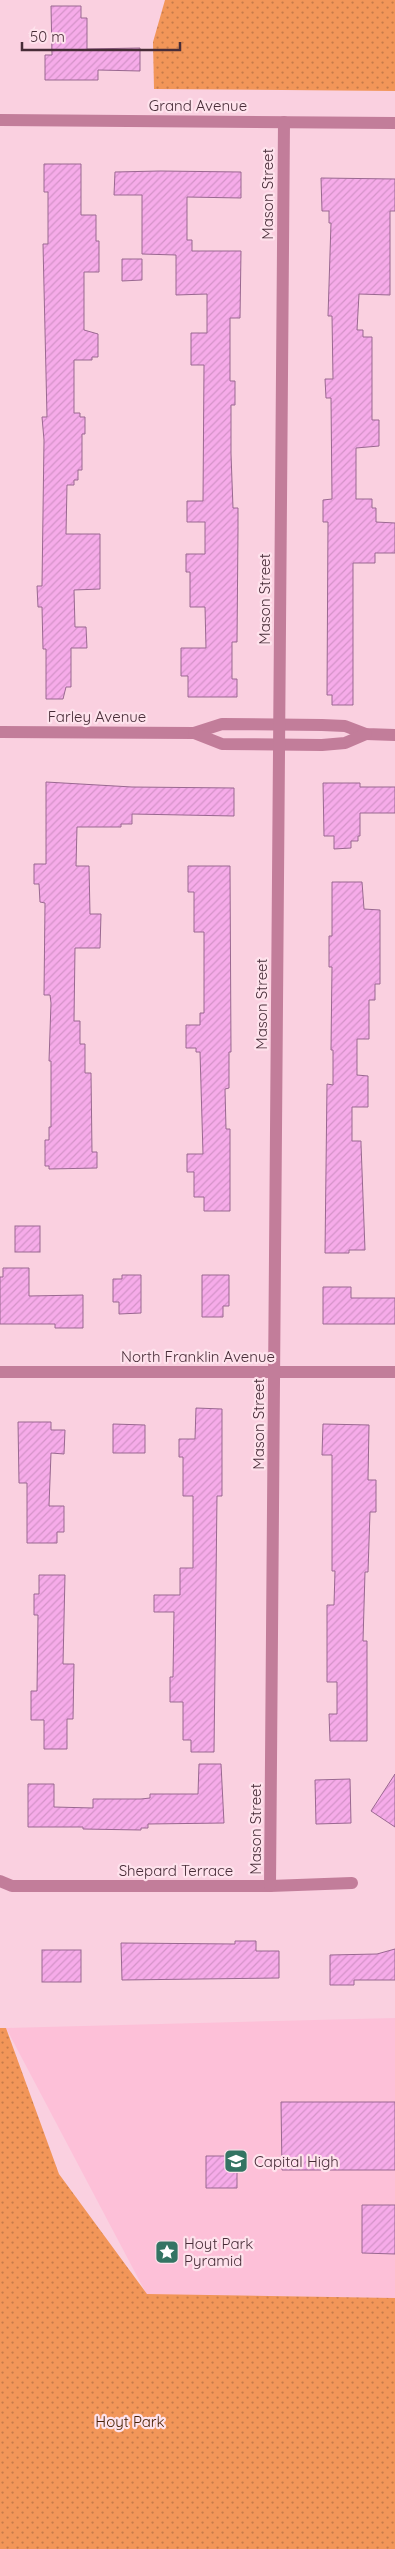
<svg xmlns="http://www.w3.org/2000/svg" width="395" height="2549" font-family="Quicksand,sans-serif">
  <defs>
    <pattern id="park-dots" width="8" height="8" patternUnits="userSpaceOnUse" patternTransform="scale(1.25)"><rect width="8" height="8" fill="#f29659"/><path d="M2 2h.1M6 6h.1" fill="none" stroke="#c67b4a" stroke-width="1.8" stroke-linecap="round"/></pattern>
    <pattern id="building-hatch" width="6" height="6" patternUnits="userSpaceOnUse" patternTransform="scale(1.25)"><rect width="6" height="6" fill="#f6abe9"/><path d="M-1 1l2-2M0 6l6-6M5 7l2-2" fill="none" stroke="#d493c8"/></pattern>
  </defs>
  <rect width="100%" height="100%" fill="#fad0e0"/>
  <!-- built -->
  <path fill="#fdc0d8" d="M395 2018V2298L147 2295 6 2028Z"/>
  <!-- park -->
  <g fill="url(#park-dots)">
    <path d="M165 0H395V91L154 89 153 42Z"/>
    <path d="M0 2028H6L59 2174 147 2294 395 2298V2549H0Z"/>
  </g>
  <!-- building -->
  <g fill="url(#building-hatch)" stroke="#9a6891">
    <path d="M51 6H81V18H87V49L140 48V71L98 70V80H45V55H52Z"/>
    <path d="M44 164H81V215H96V241H99V272H84V330L98 334V357H92V360H74V413H80V417H85V434H82V470H78V480H74V485H67L66 534H100V589L74 590 75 627H86L87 648H71V687H66L63 699H46V649H43L42 607H38L37 586H42L44 440 42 417H47L43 244H48V192H44Z"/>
    <path d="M160 171 241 172V198L187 197V240H192V251H241L240 318H230V381H235V405H231V454L233 508H238V530L237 642H232V679H237V697H188V676H181V648H206L205 607H190V572H186V554H205V522H187V501H203L204 365H191V333H207V294L176 295V255L142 254V195H114L115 172Z"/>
    <path d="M321 178 395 179V211H390V295L359 294 357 330H363V337H372V420H379V446L356 448V499H372V508H376V522L395 523V553H375V563H353V705H332V695H327L328 522H323V500L332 499 331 398H326L325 379H333L332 316H328L331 223H329V211H322Z"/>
    <path d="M122 259H142V280L122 281Z"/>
    <path d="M46 782 132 787 234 788V816L132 814V824H121V827H77L76 866H89L90 914H101L100 948H75L74 1021H80V1044H85V1073H91L92 1152H97V1168L49 1169V1166H45V1140H49V1127H51V1061H49L51 1003 50 995H44L45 903 40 902 39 884H34V864H46Z"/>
    <path d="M323 783H360V787H395V813H360V836H358V841H351V848L334 849V836H324Z"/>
    <path d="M188 866H230L231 1052H229V1088L225 1089 226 1129H230V1211H204V1197H194V1172H187V1154H203L200 1052H196V1048H186V1025H200V1013H204V932H194V892H188Z"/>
    <path d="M332 882H362L364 909 380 910V984H375V1000H369V1039H357V1075L368 1076V1107H352V1141H361V1144L365 1250H349V1253H325L327 1084 333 1085V1050H331L332 967H329V936H332Z"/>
    <rect x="15" y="1226" width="25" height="26"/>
    <path d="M3 1268H29V1296L83 1295V1328H55V1324H0V1277H3Z"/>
    <path d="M122 1275H141V1313L119 1314V1302H113V1279H122Z"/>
    <path d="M202 1275H229V1306H223V1317H202Z"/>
    <path d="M323 1287H351V1298H395V1324H323Z"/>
    <path d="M196 1408 222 1409V1496H217L214 1752H191V1740H183V1702H170V1677H173L174 1612H154V1595H180V1568H193V1496H183V1457H179V1439H195Z"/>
    <path d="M18 1422H51V1430H65L64 1454 51 1453 49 1506H64V1532H57V1543H27V1483H19Z"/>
    <path d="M113 1424 145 1425V1453H113Z"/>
    <path d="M323 1424 369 1425 368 1480H376V1512H370L368 1572H365L363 1641H367V1741H330L329 1714H337V1682H327V1605H334L335 1571H332V1455H322Z"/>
    <path d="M39 1575H65L63 1664H74L73 1719H67V1749H44V1720H31V1691H37L38 1615H34V1594H39Z"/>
    <path d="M199 1764H221L224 1823 148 1824V1828H141V1830L83 1829V1827H28V1784H54V1807L93 1808V1799H141L150 1798V1794H198Z"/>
    <path d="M395 1774V1827L371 1811Z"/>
    <path d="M350 1779 351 1823 316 1824 315 1780Z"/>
    <path d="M235 1941H256V1951H279V1978L122 1980 121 1943 235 1944Z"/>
    <path d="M395 1949V1980H354V1985H330V1955L377 1954Z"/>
    <rect x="42" y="1950" width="39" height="32"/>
    <path d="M281 2102H395V2170H282Z"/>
    <path d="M206 2156H226V2169H237V2188H206Z"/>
    <path d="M362 2205H395V2254L362 2253Z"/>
  </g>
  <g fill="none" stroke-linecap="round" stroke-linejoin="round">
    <!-- minor -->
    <g stroke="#c27d9a" stroke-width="12">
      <path d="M0 120 395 123"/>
      <path d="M0 732 194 733 222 724 322 725 345 726 366 734 395 735"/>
      <path d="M194 733 222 744 322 745 345 743 366 734"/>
      <path d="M0 1372H395"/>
      <path d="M0 1881 12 1886H270L352 1883"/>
      <path d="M270 1886 284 122"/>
    </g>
  </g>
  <!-- icons -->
  <defs>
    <g id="school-square" transform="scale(1.25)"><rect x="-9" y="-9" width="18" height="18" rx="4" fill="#347463" stroke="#fee2ec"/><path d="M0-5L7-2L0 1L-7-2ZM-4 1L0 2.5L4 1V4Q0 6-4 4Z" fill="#fff"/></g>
    <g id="sight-square" transform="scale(1.25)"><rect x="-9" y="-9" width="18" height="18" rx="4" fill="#347463" stroke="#fee2ec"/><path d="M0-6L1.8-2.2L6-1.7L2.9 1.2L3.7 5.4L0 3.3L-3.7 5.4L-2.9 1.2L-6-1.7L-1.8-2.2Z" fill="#fff"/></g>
  </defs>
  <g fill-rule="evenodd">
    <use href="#school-square" x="236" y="2161"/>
    <use href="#sight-square" x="167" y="2252"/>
  </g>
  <g text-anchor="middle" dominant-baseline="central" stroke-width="4.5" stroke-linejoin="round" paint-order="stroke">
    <!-- street labels -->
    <g font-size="15" fill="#472c37" stroke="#fee2ec">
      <text x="198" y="105">Grand Avenue</text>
      <text transform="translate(267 194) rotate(-90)">Mason Street</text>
      <text transform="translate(264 599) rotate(-90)">Mason Street</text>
      <text x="97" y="716">Farley Avenue</text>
      <text transform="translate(261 1004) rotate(-90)">Mason Street</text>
      <text x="198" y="1356">North Franklin Avenue</text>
      <text transform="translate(258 1424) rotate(-90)">Mason Street</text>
      <text transform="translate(255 1829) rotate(-90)">Mason Street</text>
      <text x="176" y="1870">Shepard Terrace</text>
    </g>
    <!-- poi labels -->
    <g font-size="15" fill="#472c37" stroke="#fee2ec" text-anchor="start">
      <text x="254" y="2161">Capital High</text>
      <text x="184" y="2243">Hoyt Park<tspan x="184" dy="17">Pyramid</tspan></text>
    </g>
    <!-- park labels -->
    <g font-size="15" fill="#472003" stroke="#fee2ec">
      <text x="130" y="2421">Hoyt Park</text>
    </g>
  </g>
  <!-- scale -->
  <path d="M22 42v8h158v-8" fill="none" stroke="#472c37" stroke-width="2.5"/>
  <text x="30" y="42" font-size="15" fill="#472c37" stroke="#fee2ec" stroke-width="4" paint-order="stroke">50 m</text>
</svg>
